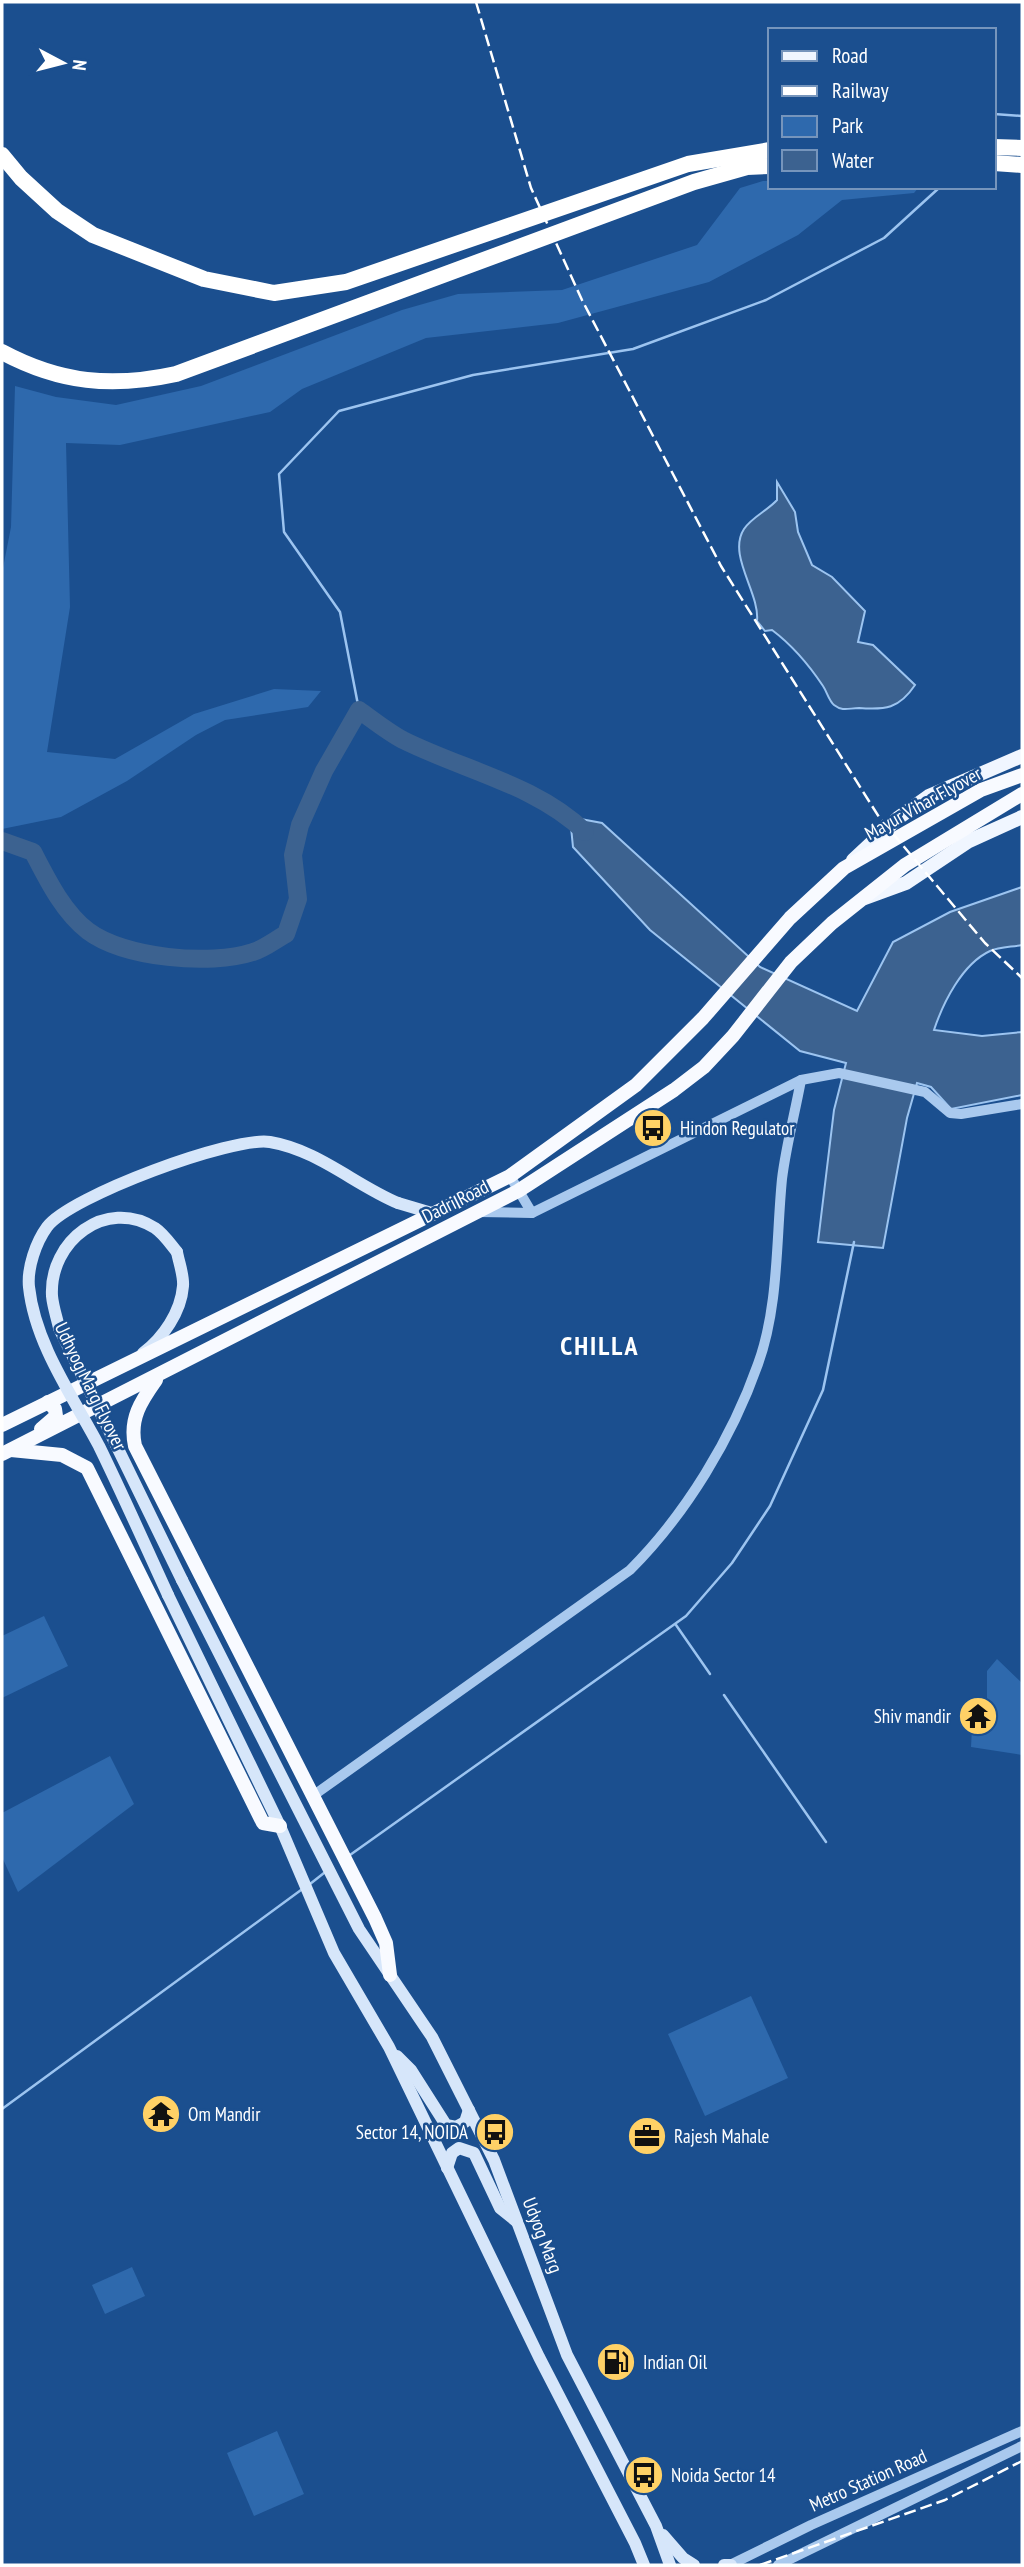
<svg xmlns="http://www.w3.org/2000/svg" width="1024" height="2567" font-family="'PT Sans Narrow',sans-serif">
  <rect width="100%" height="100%" fill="#1b4f8f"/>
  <!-- green -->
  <g fill="#2e69ad">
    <path d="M763 181H770V187H919L914 193 842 200 798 235 709 282 558 323 426 338 302 389 270 412 120 445 66 443 70 607 47 752 115 759 194 714 274 689 321 691 308 707 225 720 196 735 127 781 61 817 2 829V573L11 527 15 386 56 397 116 405 201 386 402 310 458 294 562 290 697 245 740 188Z"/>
    <path d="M44 1616 68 1666 2 1698V1636Z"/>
    <path d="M997 1659 1022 1683V1755L971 1747 972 1728 987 1730V1671Z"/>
    <path d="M110 1756 134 1804 18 1892 2 1857V1813Z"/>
    <path d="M751 1996 788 2078 705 2116 668 2034Z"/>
    <path d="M132 2267 145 2296 105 2314 92 2285Z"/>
    <path d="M277 2431 304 2494 254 2516 227 2453Z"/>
  </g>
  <!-- water -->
  <g fill="#3c6290" stroke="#9cc4f0" stroke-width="2">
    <path d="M777 482 795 512 798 532 812 565 832 577 865 611 858 642 873 645 915 685C899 709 885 710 859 708 849 708 843 712 834 705 829 701 827 692 823 686 809 665 792 645 772 630L765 631 757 621C760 593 727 555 744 529 752 517 767 511 777 500Z"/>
    <path d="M570 817 602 823 760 967 857 1011 893 942 950 912 1022 887V945C1012 947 999 947 990 951 962 964 943 1003 934 1030L982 1036 1022 1032V1095L951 1109 931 1087 917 1083 907 1118 883 1248 818 1242 834 1110 846 1063 800 1051 650 930 573 847Z"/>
  </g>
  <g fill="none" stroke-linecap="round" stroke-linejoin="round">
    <!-- stream -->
    <g stroke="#9cc4f0" stroke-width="2.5">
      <path d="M994 114 1022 116"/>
      <path d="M359 710 340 612 284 532 279 474 339 411 473 375 633 349 766 300 884 238 940 187"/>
      <path d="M676 1625 710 1674"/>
      <path d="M724 1695 826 1842"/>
      <path d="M350 1855 686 1616 732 1563 770 1506 823 1390 854 1242"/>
      <path d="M310 1884 324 1873"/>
      <path d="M2 2109 301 1890"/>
    </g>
    <!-- river -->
    <path stroke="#3c6290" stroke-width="18" d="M2 841 33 852C47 879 63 912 88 931 124 958 210 966 253 952 264 949 275 940 286 934L298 899 293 855 300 825 324 771 359 710C373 720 388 732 403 740 463 770 537 785 585 832"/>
    <!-- tertiary -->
    <g stroke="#a9c9ee" stroke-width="10">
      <path d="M510 1176 532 1213"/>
      <path d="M479 1212 532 1213 801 1080 839 1073 925 1092 950 1113 961 1114 1022 1104"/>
      <path d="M314 1795 630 1570C686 1514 732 1438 758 1364 779 1306 776 1240 782 1179 786 1146 795 1113 801 1080"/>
      <path d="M730 2565 811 2525 1022 2431"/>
      <path d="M778 2565 1022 2446"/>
    </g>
    <!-- secondary -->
    <g stroke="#d6e6fa" stroke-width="12">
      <path d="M398 1203 435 1214"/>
      <path d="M143 1353C163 1338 181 1312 183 1286 184 1276 179 1263 177 1252"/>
      <path d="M182 1580 359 1929 432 2037 494 2160 567 2355 656 2526 670 2565"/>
      <path d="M168 1595 280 1826 334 1953 389 2047 539 2357 635 2543 644 2565"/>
      <path d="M397 2056 411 2070 446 2125 456 2127 465 2122 469 2110"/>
      <path d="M447 2168 452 2153 459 2148 474 2153 500 2208 516 2221"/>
      <path d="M663 2535 683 2558 694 2565"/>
      <path d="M724 2565H731"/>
    </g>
    <!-- primary -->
    <g stroke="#f0f6ff" stroke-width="14">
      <path d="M853 860 898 818 929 796 1022 756"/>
      <path d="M865 898 906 883 969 841 1022 817"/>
    </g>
    <!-- trunk -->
    <g stroke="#f8faff" stroke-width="14">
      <path d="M156 1380C141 1401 129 1419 135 1446L375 1918 386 1943 390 1975"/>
      <path d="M2 1425 510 1176 636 1085 703 1018 790 918 844 868 981 790 1022 775"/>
      <path d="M41 1429 56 1416 55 1409 48 1402"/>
      <path d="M11 1450 62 1455 87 1468 263 1823 280 1826"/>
      <path d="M2 1454 518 1191 674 1090 704 1067 733 1036 791 962 832 923 905 865 1022 794"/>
    </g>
    <!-- motorway -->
    <g stroke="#fff" stroke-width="16">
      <path d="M994 147 1022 148"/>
      <path d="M2 155 21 178 57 211 93 235 204 279 274 293 346 282 688 164 770 150"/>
      <path d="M994 163 1022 165"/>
      <path d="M2 352C60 383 112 388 176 374L694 182 747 167 770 166"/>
    </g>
    <!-- rail -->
    <g stroke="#fff" stroke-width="2.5" stroke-dasharray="12 5" stroke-linecap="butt">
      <path d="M476 2 531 188 582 300 721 566 879 817 985 943 1022 978"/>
      <path d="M760 2565 945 2500 1022 2461"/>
    </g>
    <!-- secondary-bridge -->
    <g stroke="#d6e6fa" stroke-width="12">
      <path d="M177 1252C171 1245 164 1234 155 1228 106 1197 49 1241 52 1296 53 1307 57 1318 59 1328L182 1580"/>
      <path d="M168 1595C145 1545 123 1495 99 1446 73 1397 35 1344 29 1287 27 1268 36 1242 47 1227 70 1196 233 1136 270 1142 318 1150 355 1185 398 1203"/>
    </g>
  </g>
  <!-- icons -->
  <defs>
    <g id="bus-disc" transform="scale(2.0125)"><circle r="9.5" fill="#ffd166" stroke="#1b4f8f"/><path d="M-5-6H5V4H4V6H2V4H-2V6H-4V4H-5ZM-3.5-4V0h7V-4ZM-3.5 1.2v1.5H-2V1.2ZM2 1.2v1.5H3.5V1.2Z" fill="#111"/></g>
    <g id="temple-disc" transform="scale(2.0125)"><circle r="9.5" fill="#ffd166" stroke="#1b4f8f"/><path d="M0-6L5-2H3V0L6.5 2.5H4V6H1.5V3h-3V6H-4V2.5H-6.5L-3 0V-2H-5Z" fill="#111"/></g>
    <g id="office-disc" transform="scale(2.0125)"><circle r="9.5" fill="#ffd166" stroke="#1b4f8f"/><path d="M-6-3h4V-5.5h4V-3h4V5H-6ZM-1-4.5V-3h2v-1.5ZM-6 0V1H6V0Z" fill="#111"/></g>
    <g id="fuel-disc" transform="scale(2.0125)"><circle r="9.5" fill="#ffd166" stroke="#1b4f8f"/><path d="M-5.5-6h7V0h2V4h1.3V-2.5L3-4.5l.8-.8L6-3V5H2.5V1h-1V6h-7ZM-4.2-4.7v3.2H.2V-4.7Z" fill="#111"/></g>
  </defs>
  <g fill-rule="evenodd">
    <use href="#bus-disc" x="653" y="1128"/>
    <use href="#temple-disc" x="978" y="1716"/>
    <use href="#temple-disc" x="161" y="2114"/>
    <use href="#bus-disc" x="495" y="2132"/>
    <use href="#office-disc" x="647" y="2136"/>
    <use href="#fuel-disc" x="616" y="2362"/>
    <use href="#bus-disc" x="644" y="2475"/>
  </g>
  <g text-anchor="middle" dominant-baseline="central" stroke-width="5" stroke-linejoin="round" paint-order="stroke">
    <!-- street labels -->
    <g font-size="19" fill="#fff" stroke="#1b4f8f">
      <text transform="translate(923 803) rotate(-29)">Mayur Vihar Flyover</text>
      <text transform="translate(455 1201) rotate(-27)">Dadri Road</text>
      <text transform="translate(91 1386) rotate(64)">Udhyog Marg Flyover</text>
      <text transform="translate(543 2235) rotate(69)">Udyog Marg</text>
      <text transform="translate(868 2480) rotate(-24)">Metro Station Road</text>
    </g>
    <!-- poi labels -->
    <g font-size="19" fill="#fff" stroke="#1b4f8f" text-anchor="start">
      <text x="680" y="1128">Hindon Regulator</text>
      <text x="951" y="1716" text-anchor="end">Shiv mandir</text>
      <text x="188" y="2114">Om Mandir</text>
      <text x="468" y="2132" text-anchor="end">Sector 14, NOIDA</text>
      <text x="674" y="2136">Rajesh Mahale</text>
      <text x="643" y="2362">Indian Oil</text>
      <text x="671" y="2475">Noida Sector 14</text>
    </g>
    <!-- district labels -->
    <g font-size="26" font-weight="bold" letter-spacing="2" fill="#fff" stroke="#1b4f8f">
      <text x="600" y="1345">CHILLA</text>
    </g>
  </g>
  <!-- border -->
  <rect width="1024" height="2567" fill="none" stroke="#ffffff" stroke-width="7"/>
  <!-- legend -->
  <rect x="768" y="28" width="228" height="161" fill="#1b4f8f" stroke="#7695bc" stroke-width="2"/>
  <rect x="782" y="51" width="35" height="10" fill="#f0f6ff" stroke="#7695bc" stroke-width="2"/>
  <text x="832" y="63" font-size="21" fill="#ffffff">Road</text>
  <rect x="782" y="86" width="35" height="10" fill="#ffffff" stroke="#7695bc" stroke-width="2"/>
  <text x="832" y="98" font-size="21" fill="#ffffff">Railway</text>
  <rect x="782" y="116" width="35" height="21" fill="#2e69ad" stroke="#7695bc" stroke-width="2"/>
  <text x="832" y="133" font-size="21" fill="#ffffff">Park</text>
  <rect x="782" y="150" width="35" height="21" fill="#3c6290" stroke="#7695bc" stroke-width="2"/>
  <text x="832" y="168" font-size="21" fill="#ffffff">Water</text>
  <!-- north arrow -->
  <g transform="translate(63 63) rotate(97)" stroke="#1b4f8f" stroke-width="5" paint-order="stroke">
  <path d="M0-5L12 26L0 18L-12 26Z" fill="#ffffff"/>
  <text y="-10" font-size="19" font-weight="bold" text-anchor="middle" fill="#ffffff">N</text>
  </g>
</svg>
